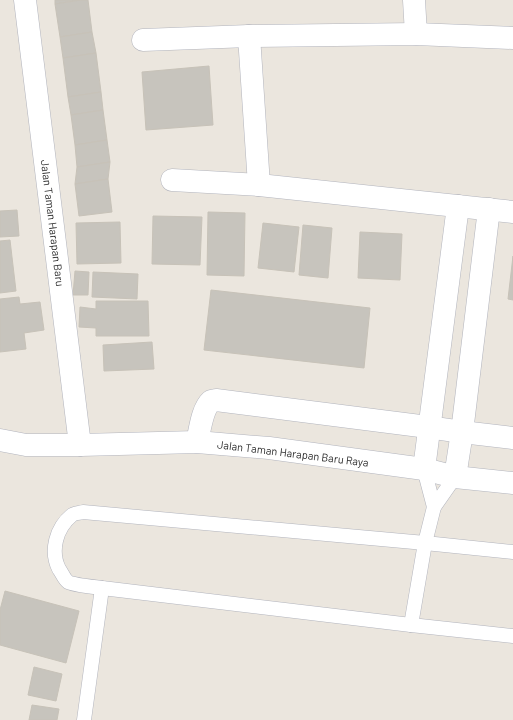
<svg xmlns="http://www.w3.org/2000/svg" width="513" height="720" font-family="Barlow,sans-serif">
  <rect width="100%" height="100%" fill="#ebe6de"/>
  <!-- building -->
  <g fill="#c7c4bd" stroke="#c7c2b8">
    <path d="M55 0H81L55 4Z"/>
    <path d="M81 0H88L92 32 60 37 55 4Z"/>
    <path d="M92 32 96 53 63 58 60 37Z"/>
    <path d="M96 53 101 92 68 97 63 58Z"/>
    <path d="M209 66 213 125 146 130 142 72Z"/>
    <path d="M101 92 103 110 71 115 68 97Z"/>
    <path d="M103 110 107 140 75 145 71 115Z"/>
    <path d="M107 140 110 162 77 167 75 145Z"/>
    <path d="M110 162 108 179 75 184 77 167Z"/>
    <path d="M108 179 112 212 79 216 75 184Z"/>
    <path d="M17 210 19 236 0 237V211Z"/>
    <path d="M208 212 245 213 244 276 207 275Z"/>
    <path d="M153 216 202 217 200 265 152 264Z"/>
    <path d="M120 222 121 263 77 264 76 223Z"/>
    <path d="M263 223 299 227 294 272 258 268Z"/>
    <path d="M303 225 332 228 328 278 299 275Z"/>
    <path d="M360 232 402 234 400 280 358 278Z"/>
    <path d="M10 240 16 291 0 293V241Z"/>
    <path d="M513 256V300L508 299Z"/>
    <path d="M75 271 89 272 88 295H73Z"/>
    <path d="M93 272 138 274 137 299 92 297Z"/>
    <path d="M211 290 370 308 364 368 204 350Z"/>
    <path d="M19 297 20 304 40 302 44 330 24 333 26 349 0 352V299Z"/>
    <path d="M96 301H148L149 336H96V328L79 327 80 307 96 309Z"/>
    <path d="M152 342 154 369 104 371 103 345Z"/>
    <path d="M5 591 79 611 66 663 0 645V610Z"/>
    <path d="M34 667 62 674 56 701 28 695Z"/>
    <path d="M32 705 59 709 57 720H29Z"/>
  </g>
  <g fill="none" stroke-linecap="round" stroke-linejoin="round">
    <!-- lane casing -->
    <g stroke="#b2b4bd" stroke-width="15">
      <g id="lane">
        <path d="M424 469 434 507"/>
        <path d="M513 552 425 543 83 512C80 513 74 513 72 515 56 528 50 551 59 569 62 573 64 579 68 582 73 585 95 587 102 588L411 625 513 636"/>
        <path d="M411 625 425 543 434 507 455 477"/>
        <path d="M84 720 102 588"/>
      </g>
    </g>
    <!-- street casing -->
    <g stroke="#b2b4bd" stroke-width="23">
      <g id="street">
        <path d="M25 0 80 445"/>
        <path d="M414 0 416 34"/>
        <path d="M249 36 259 185"/>
        <path d="M143 40 249 36 416 34 513 38"/>
        <path d="M172 180 259 185 513 212"/>
        <path d="M197 442C200 430 202 409 211 401L216 400 428 427 462 432 513 438"/>
        <path d="M424 469 458 206"/>
        <path d="M455 477 462 432 489 209"/>
      </g>
    </g>
    <!-- secondary casing -->
    <g stroke="#b2b4bd" stroke-width="23">
      <path id="secondary" d="M0 440 26 445H80L197 442 269 448 424 469 455 477 513 483"/>
    </g>
    <!-- lane -->
    <use href="#lane" stroke="#fff" stroke-width="14"/>
    <!-- street -->
    <use href="#street" stroke="#fff" stroke-width="22"/>
    <!-- secondary -->
    <use href="#secondary" stroke="#fff" stroke-width="22"/>
  </g>
  <g text-anchor="middle" dominant-baseline="central" stroke-width="3" stroke-linejoin="round" paint-order="stroke">
    <!-- street labels -->
    <g font-size="11" fill="#2b2b2b" stroke="#fff">
      <text transform="translate(53 223) rotate(83)">Jalan Taman Harapan Baru</text>
      <text transform="translate(293 453) rotate(7)">Jalan Taman Harapan Baru Raya</text>
    </g>
  </g>
</svg>
